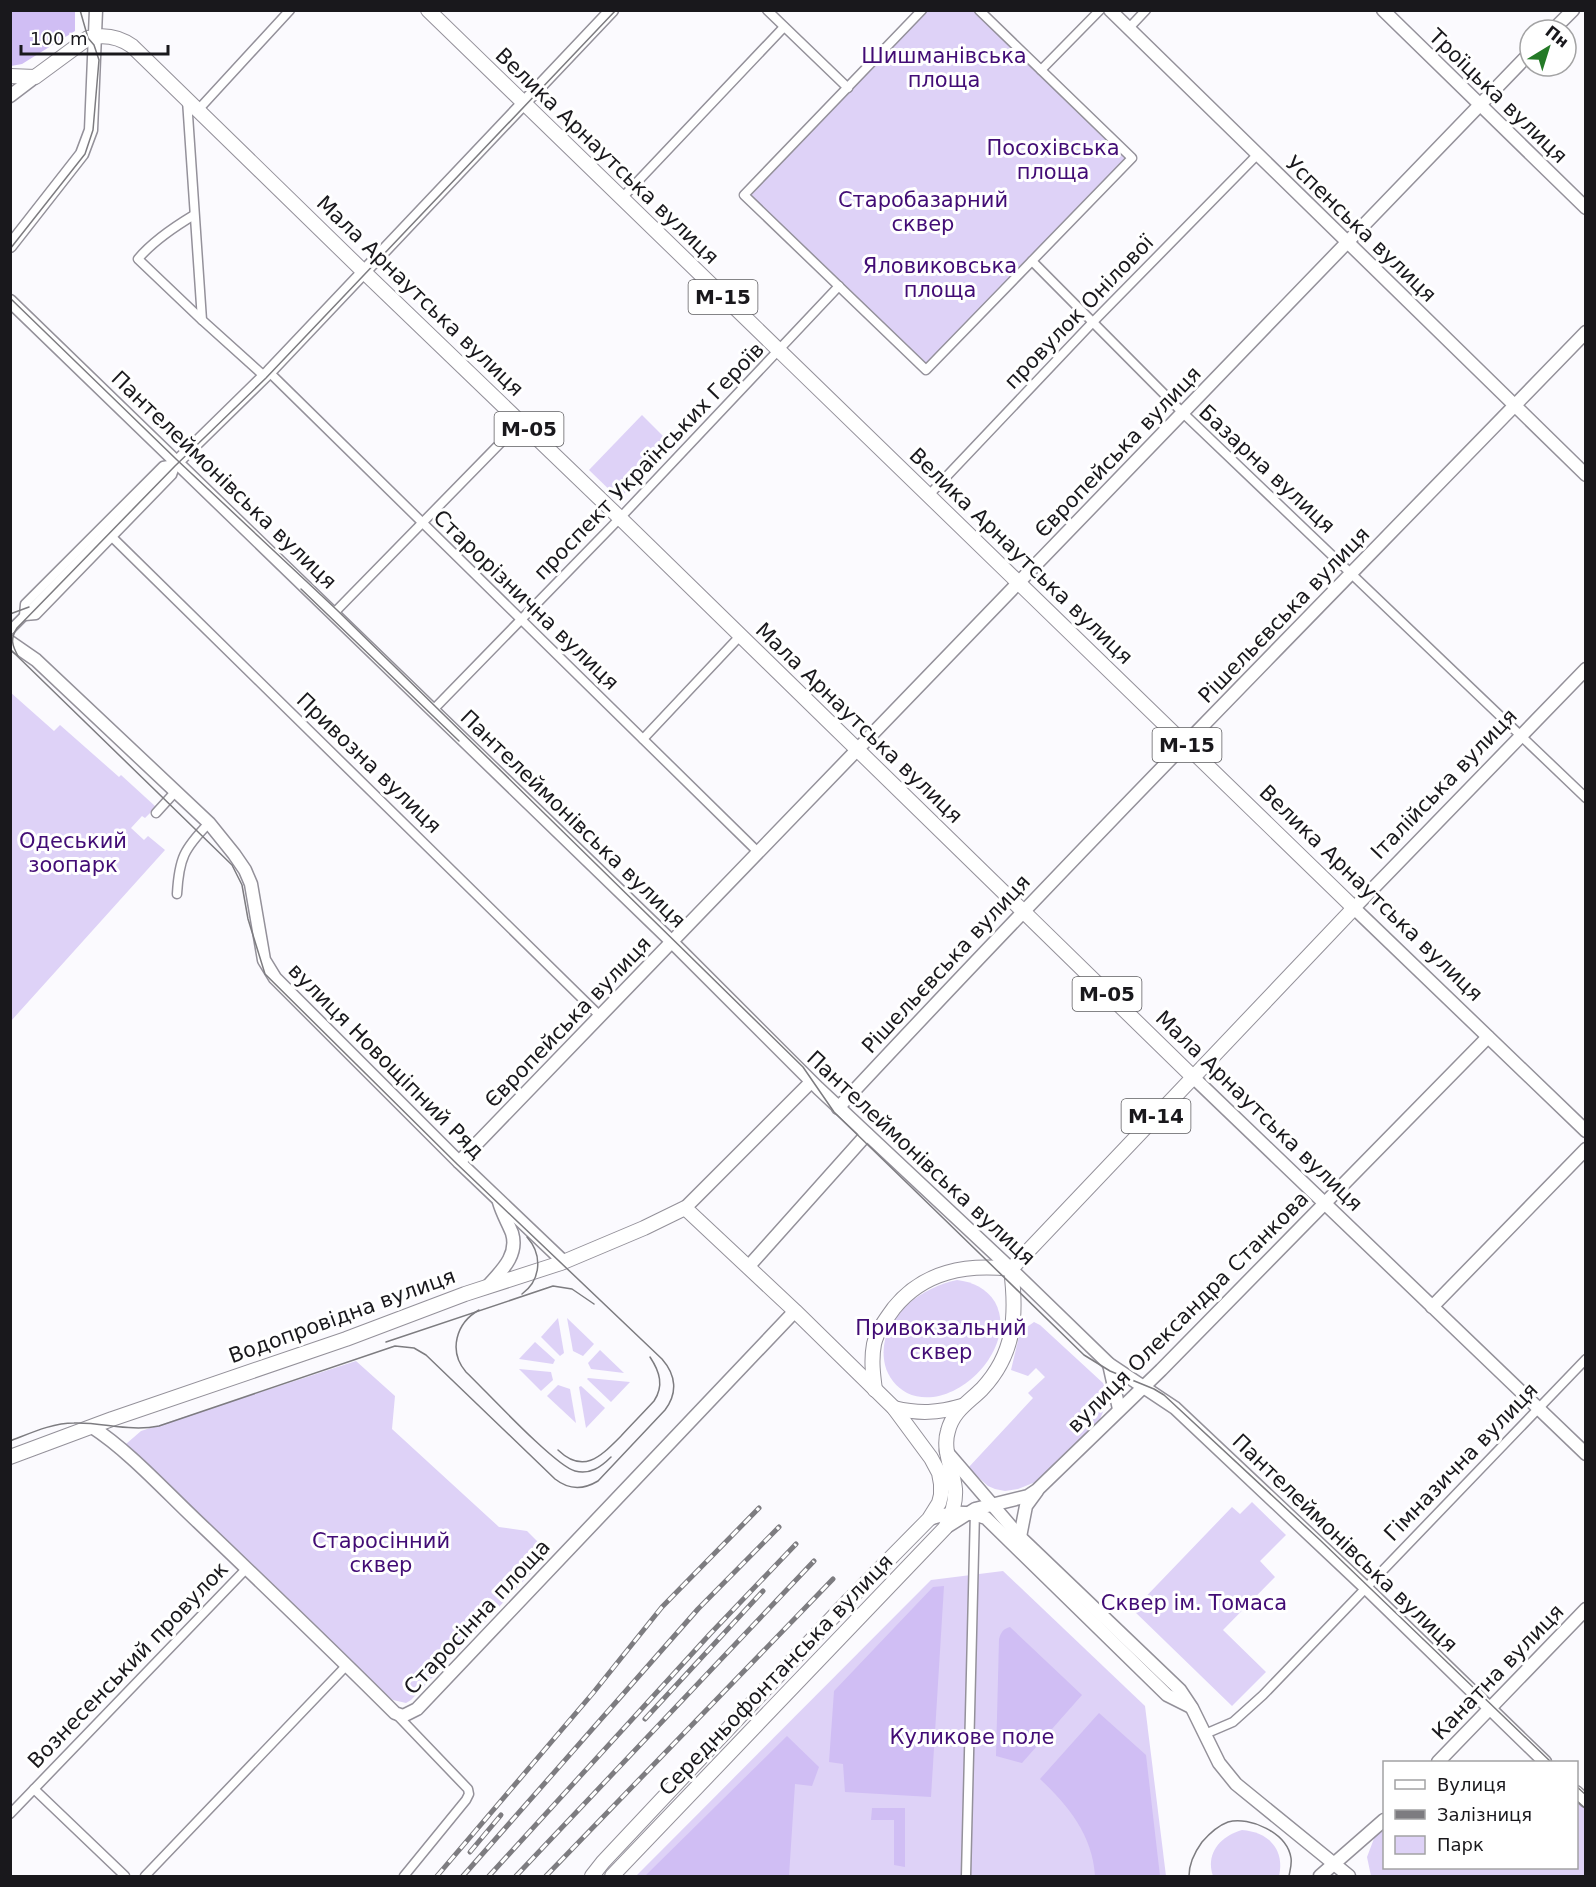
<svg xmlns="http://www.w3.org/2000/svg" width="1596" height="1887" font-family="'DejaVu Sans',sans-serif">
  <rect width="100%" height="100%" fill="#fbfafe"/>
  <!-- green -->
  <g fill="#ded2f7">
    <path d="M922 11H979L1132 158 926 370 744 195Z"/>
    <path d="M642 415 672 445 619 499 589 470Z"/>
    <path d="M10 692 54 731 60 725 119 777 121 775 156 807 145 818 142 816 131 828 144 840 148 836 165 850 11 1021Z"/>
    <path d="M957 1280C973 1282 986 1288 995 1302 1020 1348 953 1415 907 1393 896 1387 888 1377 885 1365 875 1320 919 1288 957 1280Z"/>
    <path d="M558 1318 564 1353 560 1356 541 1337Z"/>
    <path d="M567 1318 594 1344 583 1356 573 1351Z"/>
    <path d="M1034 1322 1040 1325 1103 1383 1107 1393V1402L1100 1419 1038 1481 1018 1489 1005 1491 995 1489 988 1486 968 1468 1033 1398 1028 1393 1045 1377 1036 1368 1028 1376 1011 1370 1020 1332Z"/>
    <path d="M535 1342 555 1360 553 1364 519 1359Z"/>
    <path d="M600 1350 624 1373 591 1369 588 1363Z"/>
    <path d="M356 1361 395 1396 392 1429 499 1527 527 1531 546 1550 548 1555 411 1700 406 1703 393 1700 385 1694 126 1444 141 1431Z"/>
    <path d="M519 1369 551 1372 553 1380 541 1391Z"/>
    <path d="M588 1378 630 1382 611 1402 587 1379Z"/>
    <path d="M558 1385 570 1389 576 1423 547 1396Z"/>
    <path d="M581 1386 605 1408 586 1428 579 1387Z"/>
    <path d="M1252 1502 1286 1535 1260 1561 1275 1577 1223 1630 1266 1672 1232 1706 1133 1610 1232 1507 1240 1514Z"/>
    <path d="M1003 1571 1145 1706 1166 1876H636L931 1580Z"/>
    <path d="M1577 1795 1585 1804V1876H1371L1367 1857 1378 1828 1384 1820V1868H1576Z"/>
    <path d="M1242 1830C1269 1832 1285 1850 1279 1876H1213C1205 1853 1221 1836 1242 1830Z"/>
  </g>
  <!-- forest -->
  <g fill="#d0bef4">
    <path d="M10 11H75V31L22 64 11 66Z"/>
    <path d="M944 1586 931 1797 845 1792 843 1764 829 1762 834 1691 933 1587Z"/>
    <path d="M1010 1627 1082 1695 1022 1763 996 1756 999 1639C1001 1632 1003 1629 1010 1627Z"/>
    <path d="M1099 1713 1146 1755 1160 1876H1095C1093 1836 1068 1805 1040 1779Z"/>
    <path d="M787 1736 819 1767 812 1786 795 1784 789 1876H645Z"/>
    <path d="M872 1808H905V1867L894 1865V1820H871Z"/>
  </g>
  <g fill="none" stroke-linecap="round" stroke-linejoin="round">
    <!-- street casing -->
    <g stroke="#94919a" stroke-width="11">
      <g id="street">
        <path d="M767 10 848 88"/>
        <path d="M922 10 744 195 926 370 1132 158 979 10"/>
        <path d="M1129 28 1146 10"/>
        <path d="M1041 70 1100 10"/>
        <path d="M187 100 202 320 263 375 269 372 759 853"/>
        <path d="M198 110 290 10"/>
        <path d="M621 199 784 27"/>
        <path d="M194 215C174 227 153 241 138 259L202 320"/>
        <path d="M1032 261 1183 413 1586 798"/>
        <path d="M928 496 1092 323 1258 154"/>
        <path d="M112 537 600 1016"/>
        <path d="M334 613 521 422"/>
        <path d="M24 616 25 604 163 466 174 464"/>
        <path d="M25 616 36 615 172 475 176 464"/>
        <path d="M10 630 176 463"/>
        <path d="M433 710 620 518 839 286"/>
        <path d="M643 739 740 636"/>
        <path d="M156 813 176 791"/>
        <path d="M177 894C179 858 184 849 209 823"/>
        <path d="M397 1715 468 1789 469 1794 466 1800 404 1876"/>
        <path d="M1205 1734 1233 1722 1263 1695 1586 1359"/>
        <path d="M34 1789 125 1876"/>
        <path d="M10 1814 247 1568"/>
        <path d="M145 1876 347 1665"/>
        <path d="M966 1876 975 1511"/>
      </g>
    </g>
    <!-- secondary casing -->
    <g stroke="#94919a" stroke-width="15">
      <g id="secondary">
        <path d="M1110 10 1586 475"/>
        <path d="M1383 10 1586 208"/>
        <path d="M1553 30 1573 10"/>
        <path d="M10 96 35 77"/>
        <path d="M10 246 82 154 91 130 96 10"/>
        <path d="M10 301 666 936 818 1088 1011 1269 1109 1364 1175 1408 1366 1588 1545 1762"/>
        <path d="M176 463 269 372 612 10"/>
        <path d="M10 642 36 660 209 823 234 854 245 870 251 884 264 960 275 978 459 1162 564 1262"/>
        <path d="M1586 669 1354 908 1586 1131"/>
        <path d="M1193 1077 1586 1454"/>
        <path d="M838 1108C1083 845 1336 590 1586 332"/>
        <path d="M459 1162 1530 53"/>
        <path d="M685 1208 811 1082"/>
        <path d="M749 1266 867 1134"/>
        <path d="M487 1287C500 1272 519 1256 512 1233 508 1223 502 1213 499 1202"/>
        <path d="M1432 1307 1586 1149"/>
        <path d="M1109 1364 1119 1409"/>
        <path d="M92 1427C129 1451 165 1491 198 1522 264 1585 330 1648 395 1713L403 1716 417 1709 795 1311"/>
        <path d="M946 1451 1020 1537 1180 1690 1192 1708 1219 1763 1236 1784 1349 1876"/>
        <path d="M929 1519C952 1512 962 1510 986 1518L1167 1695 1191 1707"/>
        <path d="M945 1528 975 1509 1028 1496 1037 1490 1161 1370 1488 1037"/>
        <path d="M1019 1542 1026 1506 1037 1491"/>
        <path d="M1438 1762 1586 1609"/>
        <path d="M1576 1792 1586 1801"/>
        <path d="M1320 1876 1384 1820"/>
      </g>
    </g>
    <!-- primary casing -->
    <g stroke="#94919a" stroke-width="16">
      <g id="primary">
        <path d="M428 10 1354 908 1011 1269"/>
        <path d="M10 76 35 77 88 38C104 34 118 36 132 46L364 272 620 518 1193 1077"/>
        <path d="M875 1390C873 1375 871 1360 874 1344 877 1331 886 1319 894 1308 924 1271 966 1264 1011 1269"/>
        <path d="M894 1408C919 1414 938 1413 962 1406"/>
        <path d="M10 1457 112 1419 346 1339 465 1294 561 1263 644 1228 685 1208 795 1311 894 1408 931 1458 939 1473 941 1484V1495L939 1503 929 1519 849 1600 603 1862 592 1876"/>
        <path d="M612 1876 945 1528C952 1515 956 1503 955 1489 953 1469 942 1450 948 1431 953 1411 968 1403 982 1389 1015 1354 1017 1315 1011 1269"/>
      </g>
    </g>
    <!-- street -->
    <use href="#street" stroke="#fff" stroke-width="8"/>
    <!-- secondary -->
    <use href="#secondary" stroke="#fff" stroke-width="12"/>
    <!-- primary -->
    <use href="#primary" stroke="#fff" stroke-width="14"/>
    <!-- tram -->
    <g stroke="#7d7c80" stroke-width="1.5">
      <path d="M10 249 85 154 93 130 99 60 94 45 88 38 80 10"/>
      <path d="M10 298 176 459 337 610 803 1067 834 1112 1084 1355 1110 1371 1154 1389 1164 1395 1320 1540 1551 1762"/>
      <path d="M301 589 459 741"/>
      <path d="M10 614 29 607"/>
      <path d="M10 649 232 865 242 885 248 919 265 974 457 1164 662 1359C676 1375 678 1393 665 1410L598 1481C583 1490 569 1490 555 1479L426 1355 414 1348 395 1346 159 1426C129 1432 103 1422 74 1423 52 1423 31 1433 10 1441"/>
      <path d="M18 656C12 645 10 639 17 628L175 466 266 378 616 10"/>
      <path d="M522 1294C541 1280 543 1255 527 1237"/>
      <path d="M479 1310C456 1323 448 1351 466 1372 485 1390 555 1466 575 1471 590 1475 601 1467 611 1457"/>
      <path d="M386 1342 553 1286 572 1289 594 1304"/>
      <path d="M558 1450C584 1475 601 1456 621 1436 632 1424 643 1413 654 1401 664 1386 660 1372 650 1357"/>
      <path d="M1576 1786 1586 1795"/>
      <path d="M1576 1800 1586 1809"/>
      <path d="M1189 1876C1189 1863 1194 1853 1202 1842 1209 1834 1217 1826 1228 1822 1250 1816 1287 1833 1291 1858 1292 1864 1290 1870 1289 1876"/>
    </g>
    <!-- rail casing -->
    <g stroke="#7d7c80" stroke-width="5">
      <g id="rail">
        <path d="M645 1719 763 1591"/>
        <path d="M470 1852 501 1815"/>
        <path d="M437 1876 593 1693 662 1607 759 1508"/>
        <path d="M463 1876 698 1609 779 1527"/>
        <path d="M489 1876 710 1634 796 1544"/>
        <path d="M516 1876 814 1561"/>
        <path d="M546 1876 833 1579"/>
      </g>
    </g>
    <!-- rail -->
    <use href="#rail" stroke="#fff" stroke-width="3" stroke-dasharray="9" stroke-linecap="butt"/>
  </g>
  <g text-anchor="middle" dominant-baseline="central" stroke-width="6" stroke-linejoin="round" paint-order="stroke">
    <!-- shield labels -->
    <g fill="#fff" stroke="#5e5d60" stroke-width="1.5">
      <rect x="688.5" y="280" width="69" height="34" rx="4.5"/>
      <rect x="494.5" y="412" width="69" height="34" rx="4.5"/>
      <rect x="1152.5" y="728" width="69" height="34" rx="4.5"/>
      <rect x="1072.5" y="977" width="69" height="34" rx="4.5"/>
      <rect x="1121.5" y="1099" width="69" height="34" rx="4.5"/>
    </g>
    <g font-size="20" font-weight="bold" fill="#19181c">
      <text x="723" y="297">М-15</text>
      <text x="529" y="429">М-05</text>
      <text x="1187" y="745">М-15</text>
      <text x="1107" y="994">М-05</text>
      <text x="1156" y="1116">М-14</text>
    </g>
    <!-- park labels -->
    <g font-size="21" fill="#420c75" stroke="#fff">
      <text x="944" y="56">Шишманівська<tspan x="944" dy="24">площа</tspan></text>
      <text x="1053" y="148">Посохівська<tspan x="1053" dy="24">площа</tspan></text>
      <text x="923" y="200">Старобазарний<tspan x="923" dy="24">сквер</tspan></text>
      <text x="940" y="266">Яловиковська<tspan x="940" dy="24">площа</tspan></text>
      <text x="73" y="841">Одеський<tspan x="73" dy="24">зоопарк</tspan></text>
      <text x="941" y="1328">Привокзальний<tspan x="941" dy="24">сквер</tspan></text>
      <text x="381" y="1541">Старосінний<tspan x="381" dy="24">сквер</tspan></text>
      <text x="1194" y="1603">Сквер ім. Томаса</text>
      <text x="972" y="1737">Куликове поле</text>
    </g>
    <!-- street labels -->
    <g font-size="21" fill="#19181c" stroke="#fff">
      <text transform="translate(1498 96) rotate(44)">Троїцька вулиця</text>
      <text transform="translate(607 156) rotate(44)">Велика Арнаутська вулиця</text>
      <text transform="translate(1361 229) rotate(44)">Успенська вулиця</text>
      <text transform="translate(420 296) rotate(44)">Мала Арнаутська вулиця</text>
      <text transform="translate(1079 312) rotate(-46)">провулок Онілової</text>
      <text transform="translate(1118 452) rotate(-46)">Європейська вулиця</text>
      <text transform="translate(649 461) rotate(-46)">проспект Українських Героїв</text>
      <text transform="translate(1267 469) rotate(43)">Базарна вулиця</text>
      <text transform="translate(224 480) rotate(44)">Пантелеймонівська вулиця</text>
      <text transform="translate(1021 556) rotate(44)">Велика Арнаутська вулиця</text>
      <text transform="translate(526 600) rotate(44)">Старорізнична вулиця</text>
      <text transform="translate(1284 615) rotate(-46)">Рішельєвська вулиця</text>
      <text transform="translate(859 723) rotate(44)">Мала Арнаутська вулиця</text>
      <text transform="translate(369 763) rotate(44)">Привозна вулиця</text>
      <text transform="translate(1444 784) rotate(-46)">Італійська вулиця</text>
      <text transform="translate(573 819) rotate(44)">Пантелеймонівська вулиця</text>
      <text transform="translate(1371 893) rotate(44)">Велика Арнаутська вулиця</text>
      <text transform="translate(946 964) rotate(-47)">Рішельєвська вулиця</text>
      <text transform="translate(568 1022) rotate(-46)">Європейська вулиця</text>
      <text transform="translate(386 1061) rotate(45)">вулиця Новощіпний Ряд</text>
      <text transform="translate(1259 1111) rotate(44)">Мала Арнаутська вулиця</text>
      <text transform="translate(921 1158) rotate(43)">Пантелеймонівська вулиця</text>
      <text transform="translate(1188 1312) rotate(-45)">вулиця Олександра Станкова</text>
      <text transform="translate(342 1316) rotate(-20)">Водопровідна вулиця</text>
      <text transform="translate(1461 1462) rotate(-46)">Гімназична вулиця</text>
      <text transform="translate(1345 1543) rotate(44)">Пантелеймонівська вулиця</text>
      <text transform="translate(477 1617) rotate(-47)">Старосінна площа</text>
      <text transform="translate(128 1665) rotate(-46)">Вознесенський провулок</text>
      <text transform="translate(1498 1672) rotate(-46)">Канатна вулиця</text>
      <text transform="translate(776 1675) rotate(-46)">Середньофонтанська вулиця</text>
    </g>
  </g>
  <!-- border -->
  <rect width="1596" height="1887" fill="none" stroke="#19181c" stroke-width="24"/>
  <!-- legend -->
  <rect x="1383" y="1761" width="195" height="108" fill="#ffffff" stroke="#a3a3a4" stroke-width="1.5"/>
  <rect x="1395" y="1780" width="30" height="9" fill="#ffffff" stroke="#a3a3a4" stroke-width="1.5"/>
  <text x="1437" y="1791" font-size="18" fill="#19181c">Вулиця</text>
  <rect x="1395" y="1810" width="30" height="9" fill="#7d7c80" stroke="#a3a3a4" stroke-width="1.5"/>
  <text x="1437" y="1821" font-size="18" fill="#19181c">Залізниця</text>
  <rect x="1395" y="1836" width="30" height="18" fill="#ded2f7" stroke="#a3a3a4" stroke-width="1.5"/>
  <text x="1437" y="1851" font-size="18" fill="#19181c">Парк</text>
  <!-- north arrow -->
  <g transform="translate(1548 48) rotate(38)"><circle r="28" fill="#ffffff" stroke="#a3a3a4" stroke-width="1.5"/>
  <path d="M0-4.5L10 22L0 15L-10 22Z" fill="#247a27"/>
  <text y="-9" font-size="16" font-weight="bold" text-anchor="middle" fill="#19181c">Пн</text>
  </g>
  <!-- scale -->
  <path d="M21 45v9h147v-9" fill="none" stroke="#19181c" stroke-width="3"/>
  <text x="30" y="45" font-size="18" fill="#19181c" stroke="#ffffff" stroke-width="4.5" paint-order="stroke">100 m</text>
</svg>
